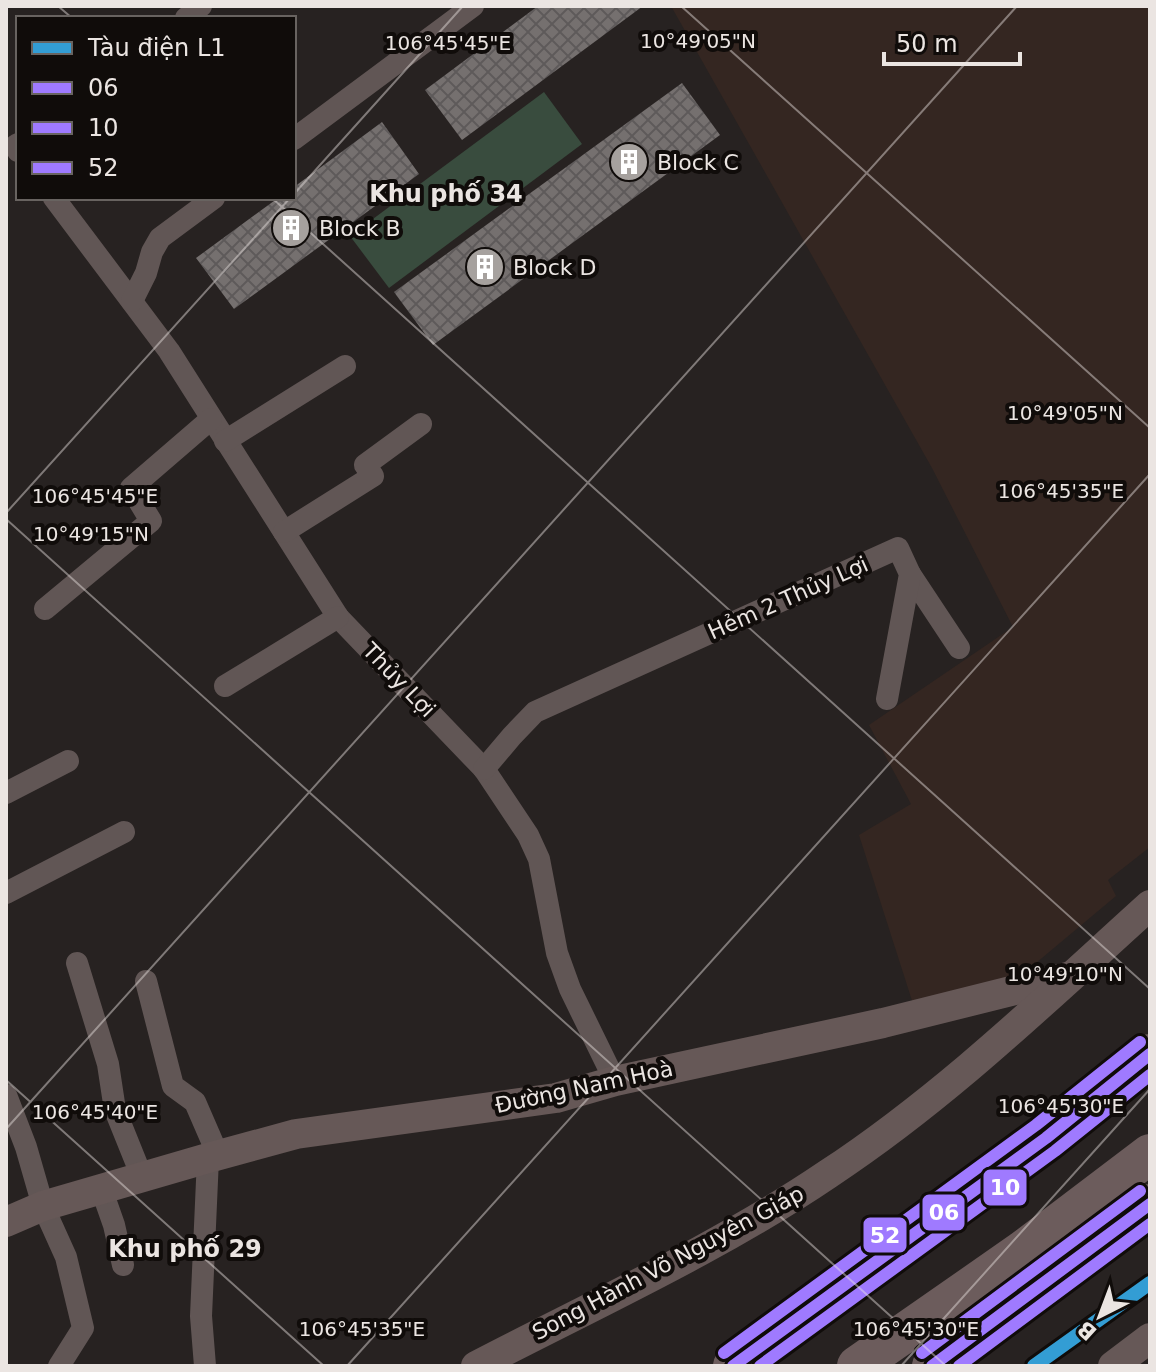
<svg xmlns="http://www.w3.org/2000/svg" width="1156" height="1372" font-family="'DejaVu Sans',sans-serif">
  <defs>
    <pattern id="building-cross-hatch" width="8" height="8" patternUnits="userSpaceOnUse" patternTransform="scale(2)"><rect width="8" height="8" fill="#75706f"/><path d="M0 0l8 8M0 8l8-8" fill="none" stroke="#5e5a5a"/></pattern>
  </defs>
  <rect width="100%" height="100%" fill="#272221"/>
  <!-- built -->
  <path fill="#342621" d="M671 6H1150V847L1108 880 1116 896 1012 983 915 1010 859 835 911 804 869 725 1013 627 932 468Z"/>
  <!-- park -->
  <path fill="#394c3e" d="M544 92 582 144 389 288 350 236Z"/>
  <!-- building -->
  <g fill="url(#building-cross-hatch)">
    <path d="M538 6H643L462 140 425 90Z"/>
    <path d="M682 83 720 135 433 345 394 292Z"/>
    <path d="M382 122 419 174 234 309 196 258 278 198H294V187Z"/>
  </g>
  <g fill="none" stroke-linecap="round" stroke-linejoin="round">
    <!-- street -->
    <g stroke="#615655" stroke-width="22">
      <path d="M186 18 201 6"/>
      <path d="M294 139 473 6"/>
      <path d="M18 144 15 146 18 151"/>
      <path d="M54 198 169 351 338 617 484 769 528 835 539 859 557 953 570 989 615 1081"/>
      <path d="M132 301 146 273 152 252 160 238 214 198"/>
      <path d="M225 441 345 366"/>
      <path d="M284 532 373 476 365 465 421 424"/>
      <path d="M910 574 959 648"/>
      <path d="M45 609 151 521 131 488 211 419"/>
      <path d="M225 686 338 617"/>
      <path d="M484 769 512 736 535 712 898 548 910 574 887 699"/>
      <path d="M6 793 68 761"/>
      <path d="M6 893 124 832"/>
      <path d="M77 963 108 1064 115 1110 142 1177"/>
      <path d="M146 981 173 1086 195 1102 218 1155"/>
      <path d="M6 1095 26 1147 43 1206 66 1257 83 1328 59 1366"/>
      <path d="M101 1188 114 1225 123 1265"/>
      <path d="M205 1366 201 1316 208 1158"/>
    </g>
    <!-- secondary -->
    <g stroke="#665857" stroke-width="30">
      <path d="M6 1222 43 1206 208 1158 296 1134 556 1098 615 1081 883 1023 1071 976"/>
      <path d="M476 1366C593 1305 719 1248 828 1174 945 1097 1046 999 1150 905"/>
      <path d="M1113 1366 1150 1338"/>
    </g>
    <!-- highway -->
    <g stroke="#6c5c5c" stroke-width="40">
      <path d="M733 1366 1046 1138 1150 1054"/>
      <path d="M857 1366 1022 1251 1150 1154"/>
      <path d="M932 1366 1150 1204"/>
    </g>
    <!-- bus-1 casing -->
    <g stroke="#100c0a" stroke-width="18">
      <g id="bus-1">
        <path d="M733 1366 1046 1138 1150 1054"/>
        <path d="M932 1366 1150 1204"/>
      </g>
    </g>
    <!-- bus-2 casing -->
    <g stroke="#100c0a" stroke-width="18">
      <g id="bus-2">
        <path d="M760 1366 1055 1151 1150 1075"/>
        <path d="M959 1366 1150 1224"/>
      </g>
    </g>
    <!-- bus-3 casing -->
    <g stroke="#100c0a" stroke-width="18">
      <g id="bus-3">
        <path d="M724 1353 1036 1125 1140 1042"/>
        <path d="M922 1353 1140 1191"/>
      </g>
    </g>
    <!-- bus-1 -->
    <use href="#bus-1" stroke="#9f7aff" stroke-width="12"/>
    <!-- bus-2 -->
    <use href="#bus-2" stroke="#9f7aff" stroke-width="12"/>
    <!-- bus-3 -->
    <use href="#bus-3" stroke="#9f7aff" stroke-width="12"/>
    <!-- metro-1 casing -->
    <g stroke="#100c0a" stroke-width="20">
      <path id="metro-1" d="M1034 1366 1150 1283"/>
    </g>
    <!-- metro-1 -->
    <use href="#metro-1" stroke="#339dd4" stroke-width="14"/>
  </g>
  <!-- ticks -->
  <path fill="none" stroke="#ebe5e2" stroke-width="2" stroke-opacity="0.45" d="M58 6 72 18M681 6 1150 428M294 194 463 6M272 198 1150 989M6 513 290 198M6 519 946 1366M6 1080 324 1366M6 1129 1017 6M347 1366 1150 474M901 1366 1150 1089"/>
  <!-- icons -->
  <defs>
    <g id="building-disc" transform="scale(2)"><circle r="9.5" fill="#a6a19e" stroke="#100c0a"/><path d="M-4-6H4V6H1V3H-1V6H-4ZM-2.5-4.3h1.7v1.8h-1.7ZM.8-4.3h1.7v1.8H.8ZM-2.5-1h1.7V.8h-1.7ZM.8-1h1.7V.8H.8Z" fill="#fff"/></g>
  </defs>
  <g fill-rule="evenodd">
    <use href="#building-disc" x="629" y="162"/>
    <use href="#building-disc" x="291" y="228"/>
    <use href="#building-disc" x="485" y="267"/>
  </g>
  <g text-anchor="middle" dominant-baseline="central" stroke-width="8" stroke-linejoin="round" paint-order="stroke">
    <!-- poi labels -->
    <g font-size="22" fill="#ebe5e2" stroke="#100c0a" text-anchor="start">
      <text x="657" y="162">Block C</text>
      <text x="319" y="228">Block B</text>
      <text x="513" y="267">Block D</text>
    </g>
    <!-- street labels -->
    <g font-size="22" fill="#ebe5e2" stroke="#100c0a">
      <text transform="translate(788 598) rotate(-24)">Hẻm 2 Thủy Lợi</text>
      <text transform="translate(399 680) rotate(46)">Thủy Lợi</text>
      <text transform="translate(584 1087) rotate(-12)">Đường Nam Hoà</text>
      <text transform="translate(668 1263) rotate(-28)">Song Hành Võ Nguyên Giáp</text>
    </g>
    <!-- neighbourhood labels -->
    <g font-size="24" font-weight="bold" fill="#ebe5e2" stroke="#100c0a">
      <text x="446" y="194">Khu phố 34</text>
      <text x="185" y="1249">Khu phố 29</text>
    </g>
  </g>
  <g font-size="20" text-anchor="middle" fill="#ebe5e2" stroke="#100c0a" stroke-width="8" stroke-linejoin="round" paint-order="stroke">
    <text x="698" y="48">10°49'05"N</text>
    <text x="448" y="50">106°45'45"E</text>
    <text x="1065" y="420">10°49'05"N</text>
    <text x="1061" y="498">106°45'35"E</text>
    <text x="95" y="503">106°45'45"E</text>
    <text x="91" y="541">10°49'15"N</text>
    <text x="1065" y="981">10°49'10"N</text>
    <text x="1061" y="1113">106°45'30"E</text>
    <text x="95" y="1119">106°45'40"E</text>
    <text x="362" y="1336">106°45'35"E</text>
    <text x="916" y="1336">106°45'30"E</text>
  </g>
  <g stroke="#100c0a" stroke-width="3">
    <rect x="982" y="1168" width="46" height="39" rx="8" fill="#9f7aff"/>
    <rect x="921" y="1193" width="45" height="39" rx="8" fill="#9f7aff"/>
    <rect x="862" y="1216" width="46" height="38" rx="8" fill="#9f7aff"/>
  </g>
  <g font-size="22" text-anchor="middle" font-weight="bold" fill="#fff">
    <text x="1005" y="1195">10</text>
    <text x="944" y="1220">06</text>
    <text x="885" y="1243">52</text>
  </g>
  <!-- border -->
  <rect width="1156" height="1372" fill="none" stroke="#ebe5e2" stroke-width="16"/>
  <!-- legend -->
  <rect x="16" y="16" width="280" height="184" fill="#100c0a" stroke="#686360" stroke-width="2"/>
  <rect x="32" y="42" width="40" height="12" fill="#339dd4" stroke="#686360" stroke-width="2"/>
  <text x="88" y="56" font-size="24" fill="#ebe5e2">Tàu điện L1</text>
  <rect x="32" y="82" width="40" height="12" fill="#9f7aff" stroke="#686360" stroke-width="2"/>
  <text x="88" y="96" font-size="24" fill="#ebe5e2">06</text>
  <rect x="32" y="122" width="40" height="12" fill="#9f7aff" stroke="#686360" stroke-width="2"/>
  <text x="88" y="136" font-size="24" fill="#ebe5e2">10</text>
  <rect x="32" y="162" width="40" height="12" fill="#9f7aff" stroke="#686360" stroke-width="2"/>
  <text x="88" y="176" font-size="24" fill="#ebe5e2">52</text>
  <!-- north arrow -->
  <g transform="translate(1100 1316) rotate(222)" stroke="#100c0a" stroke-width="6" paint-order="stroke">
  <path d="M0-6L14 30L0 20L-14 30Z" fill="#ebe5e2"/>
  <text y="-12" font-size="22" font-weight="bold" text-anchor="middle" fill="#ebe5e2">B</text>
  </g>
  <!-- scale -->
  <path d="M884 52v12h136v-12" fill="none" stroke="#ebe5e2" stroke-width="4"/>
  <text x="896" y="52" font-size="24" fill="#ebe5e2" stroke="#100c0a" stroke-width="6" paint-order="stroke">50 m</text>
</svg>
